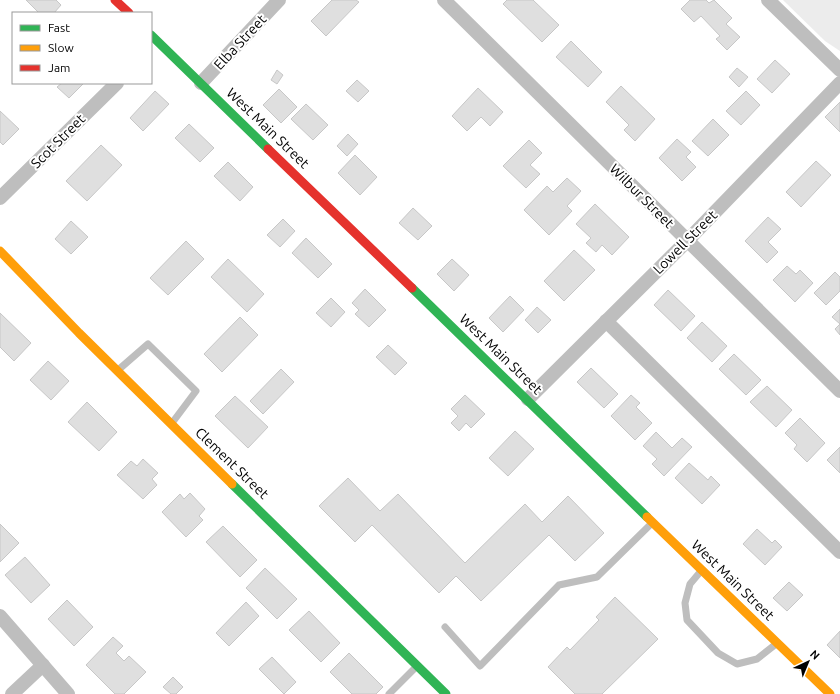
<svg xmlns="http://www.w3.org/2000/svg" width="840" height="694" font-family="Ubuntu,sans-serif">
  <rect width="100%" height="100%" fill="#fff"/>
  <!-- green -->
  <path fill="#ececec" d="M783 0H840V51L825 41Z"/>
  <!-- building -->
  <g fill="#dfdfdf" stroke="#c7c7c7">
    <path d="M26 0H56L61 5 54 13H39Z"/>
    <path d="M332 0H356L359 2 326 36 311 21Z"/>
    <path d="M507 0H533L559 25 542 42 503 4Z"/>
    <path d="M690 0H706L709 3 714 0 732 18 726 24 740 37 727 50 716 39 720 36 701 16 694 22 681 9Z"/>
    <path d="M571 41 602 72 588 87 556 57Z"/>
    <path d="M775 60 790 74 772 93 757 79Z"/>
    <path d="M737 68 748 77 739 87 729 77Z"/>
    <path d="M277 70 283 75 277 84 271 80Z"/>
    <path d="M357 80 369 91 358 102 346 91Z"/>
    <path d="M62 83H84L69 98 57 87Z"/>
    <path d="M621 86 655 119 635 141 624 130 629 125 606 102Z"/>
    <path d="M478 88 503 112 490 126 481 117 467 131 452 116Z"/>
    <path d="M279 89 297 107 281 123 263 105Z"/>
    <path d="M155 91 169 104 143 131 130 118Z"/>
    <path d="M746 91 760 105 741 125 726 111Z"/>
    <path d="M840 102V132L825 117Z"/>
    <path d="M306 104 328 125 313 140 291 119Z"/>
    <path d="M0 111 19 129 3 145 0 142Z"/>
    <path d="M713 119 729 135 708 156 692 141Z"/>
    <path d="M189 124 214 148 200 162 175 138Z"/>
    <path d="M348 134 358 144 347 156 337 146Z"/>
    <path d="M677 139 691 152 686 157 696 167 682 181 659 158Z"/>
    <path d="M529 140 542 153 530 165 540 174 526 188 503 166Z"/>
    <path d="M101 145 122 165 87 201 66 181Z"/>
    <path d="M355 155 377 177 360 195 338 173Z"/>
    <path d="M816 161 831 175 801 207 786 192Z"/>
    <path d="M228 162 253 187 240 201 214 176Z"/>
    <path d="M567 178 581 191 567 206 572 211 549 235 524 210 547 186 553 192Z"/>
    <path d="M595 204 629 237 612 255 602 245 596 252 586 243 591 238 576 224Z"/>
    <path d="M413 208 432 226 418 240 399 223Z"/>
    <path d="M768 217 781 229 768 242 778 252 767 263 745 241Z"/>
    <path d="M283 219 295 231 280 247 267 235Z"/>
    <path d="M71 221 88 237 71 254 55 239Z"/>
    <path d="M306 238 332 264 318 278 292 253Z"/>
    <path d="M186 241 204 259 168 295 150 278Z"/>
    <path d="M574 250 595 270 564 301 544 281Z"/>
    <path d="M228 259 264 294 247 312 211 277Z"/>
    <path d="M452 259 469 275 454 291 437 274Z"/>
    <path d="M787 266 796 274 800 270 813 283 795 302 773 280Z"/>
    <path d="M835 272 840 277V291L826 305 814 293Z"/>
    <path d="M365 289 386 310 369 327 355 314 359 310 352 303Z"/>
    <path d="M668 290 695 316 681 331 654 305Z"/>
    <path d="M510 296 524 310 503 332 489 318Z"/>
    <path d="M331 298 345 312 331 327 316 313Z"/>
    <path d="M537 307 551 320 538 333 525 320Z"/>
    <path d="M840 309V335L835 329 840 324 832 317Z"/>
    <path d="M0 313 31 343 14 361 0 347Z"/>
    <path d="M240 317 258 335 222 372 204 354Z"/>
    <path d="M702 322 727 346 712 362 687 338Z"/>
    <path d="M388 345 407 363 395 375 376 357Z"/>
    <path d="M734 354 761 380 746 395 719 369Z"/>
    <path d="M48 361 69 381 51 400 30 380Z"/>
    <path d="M591 368 618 394 604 408 577 382Z"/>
    <path d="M281 369 294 382 263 414 250 401Z"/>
    <path d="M767 386 792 410 776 427 750 402Z"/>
    <path d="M465 395 485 414 471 428 466 423 459 431 451 423 458 416 451 409Z"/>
    <path d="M631 395 640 403 636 407 652 423 635 440 611 416Z"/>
    <path d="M235 396 268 427 248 448 215 416Z"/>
    <path d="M87 402 117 432 99 451 68 422Z"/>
    <path d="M800 418 825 443 807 462 794 449 797 445 785 433Z"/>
    <path d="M515 431 534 449 508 476 489 458Z"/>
    <path d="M656 432 672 448 682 438 692 447 664 476 652 464 657 459 643 446Z"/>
    <path d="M840 447V473L827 460Z"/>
    <path d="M143 459 158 473 152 479 157 485 143 499 117 475 131 461 137 466Z"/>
    <path d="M689 463 708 480 711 476 720 485 702 504 675 478Z"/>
    <path d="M348 478 380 511 398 494 465 563 525 504 542 522 568 496 604 533 575 561 549 535 481 601 456 576 439 593 372 525 355 542 319 506Z"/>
    <path d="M190 493 205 509 199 516 203 520 186 537 162 512 180 494 184 499Z"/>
    <path d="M0 524 19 543 0 562Z"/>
    <path d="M223 526 257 560 240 577 206 542Z"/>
    <path d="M757 529 772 543 775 540 782 547 765 565 743 544Z"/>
    <path d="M25 557 50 585 31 603 5 575Z"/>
    <path d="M265 568 297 599 277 619 246 588Z"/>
    <path d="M789 582 803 595 787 611 773 598Z"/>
    <path d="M615 597 658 639 602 694H575L548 667 567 647 570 650 599 620 596 617Z"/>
    <path d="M67 600 93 627 74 646 48 619Z"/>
    <path d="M246 602 259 616 229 646 216 633Z"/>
    <path d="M309 611 340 643 321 662 289 630Z"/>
    <path d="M840 631V658L827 645Z"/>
    <path d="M113 637 123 646 116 653 124 661 129 656 146 672 124 694H115L86 665Z"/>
    <path d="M349 653 383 687 376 694H352L330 672Z"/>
    <path d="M272 657 296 682 284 694 259 669Z"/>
    <path d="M173 677 183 687 176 694H171L163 687Z"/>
  </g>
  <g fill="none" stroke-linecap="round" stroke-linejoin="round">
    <!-- lane -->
    <g stroke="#bebebe" stroke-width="7">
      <path d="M117 371 148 344 196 391 172 423"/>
      <path d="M701 571 690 584 685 603 687 620 718 653 737 664 757 659 776 644"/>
      <path d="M445 627 480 666 559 585 597 577 652 523"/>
      <path d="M389 694 416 667"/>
    </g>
    <!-- street -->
    <g stroke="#bebebe" stroke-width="14">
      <path d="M444 0 840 391"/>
      <path d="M768 0 840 70"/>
      <path d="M201 83 279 0"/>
      <path d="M0 198 117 83"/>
      <path d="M606 321 840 552"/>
      <path d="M528 399 687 241 840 83"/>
      <path d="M0 616 68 694"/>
      <path d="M12 694 43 665"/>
    </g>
    <!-- fast -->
    <g stroke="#30b455" stroke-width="9">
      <path d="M151 35 268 149"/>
      <path d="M412 288 647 517"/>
      <path d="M232 484 446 694"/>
    </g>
    <!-- slow -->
    <g stroke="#ff9f0a" stroke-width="9">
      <path d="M0 251 79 333 232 484"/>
      <path d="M647 517 830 694"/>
    </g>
    <!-- jam -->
    <g stroke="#e5322d" stroke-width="9">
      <path d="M115 0 129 13"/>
      <path d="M268 149 412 288"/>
    </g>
  </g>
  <g text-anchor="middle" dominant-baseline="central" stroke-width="4" stroke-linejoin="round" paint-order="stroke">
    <!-- street labels -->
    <g font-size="14" fill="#000" stroke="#fff">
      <text transform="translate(240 42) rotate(-47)">Elba Street</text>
      <text transform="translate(268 128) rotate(44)">West Main Street</text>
      <text transform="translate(58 141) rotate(-45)">Scot Street</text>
      <text transform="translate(642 196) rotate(45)">Wilbur Street</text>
      <text transform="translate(685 242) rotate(-45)">Lowell Street</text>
      <text transform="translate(501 354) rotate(44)">West Main Street</text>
      <text transform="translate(232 463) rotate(44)">Clement Street</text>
      <text transform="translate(733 580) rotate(44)">West Main Street</text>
    </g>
  </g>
  <!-- legend -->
  <rect x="12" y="12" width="140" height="72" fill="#ffffff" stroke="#999999"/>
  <rect x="20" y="25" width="20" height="6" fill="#30b455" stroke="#999999"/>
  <text x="48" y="32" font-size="12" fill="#000000">Fast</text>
  <rect x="20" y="45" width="20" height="6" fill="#ff9f0a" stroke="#999999"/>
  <text x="48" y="52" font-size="12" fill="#000000">Slow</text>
  <rect x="20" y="65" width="20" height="6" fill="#e5322d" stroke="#999999"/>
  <text x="48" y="72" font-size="12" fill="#000000">Jam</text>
  <!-- north arrow -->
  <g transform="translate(808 662) rotate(44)" stroke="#ffffff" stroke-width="3" paint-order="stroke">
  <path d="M0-3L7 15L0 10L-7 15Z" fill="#000000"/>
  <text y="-6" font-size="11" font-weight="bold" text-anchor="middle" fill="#000000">N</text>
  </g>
</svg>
